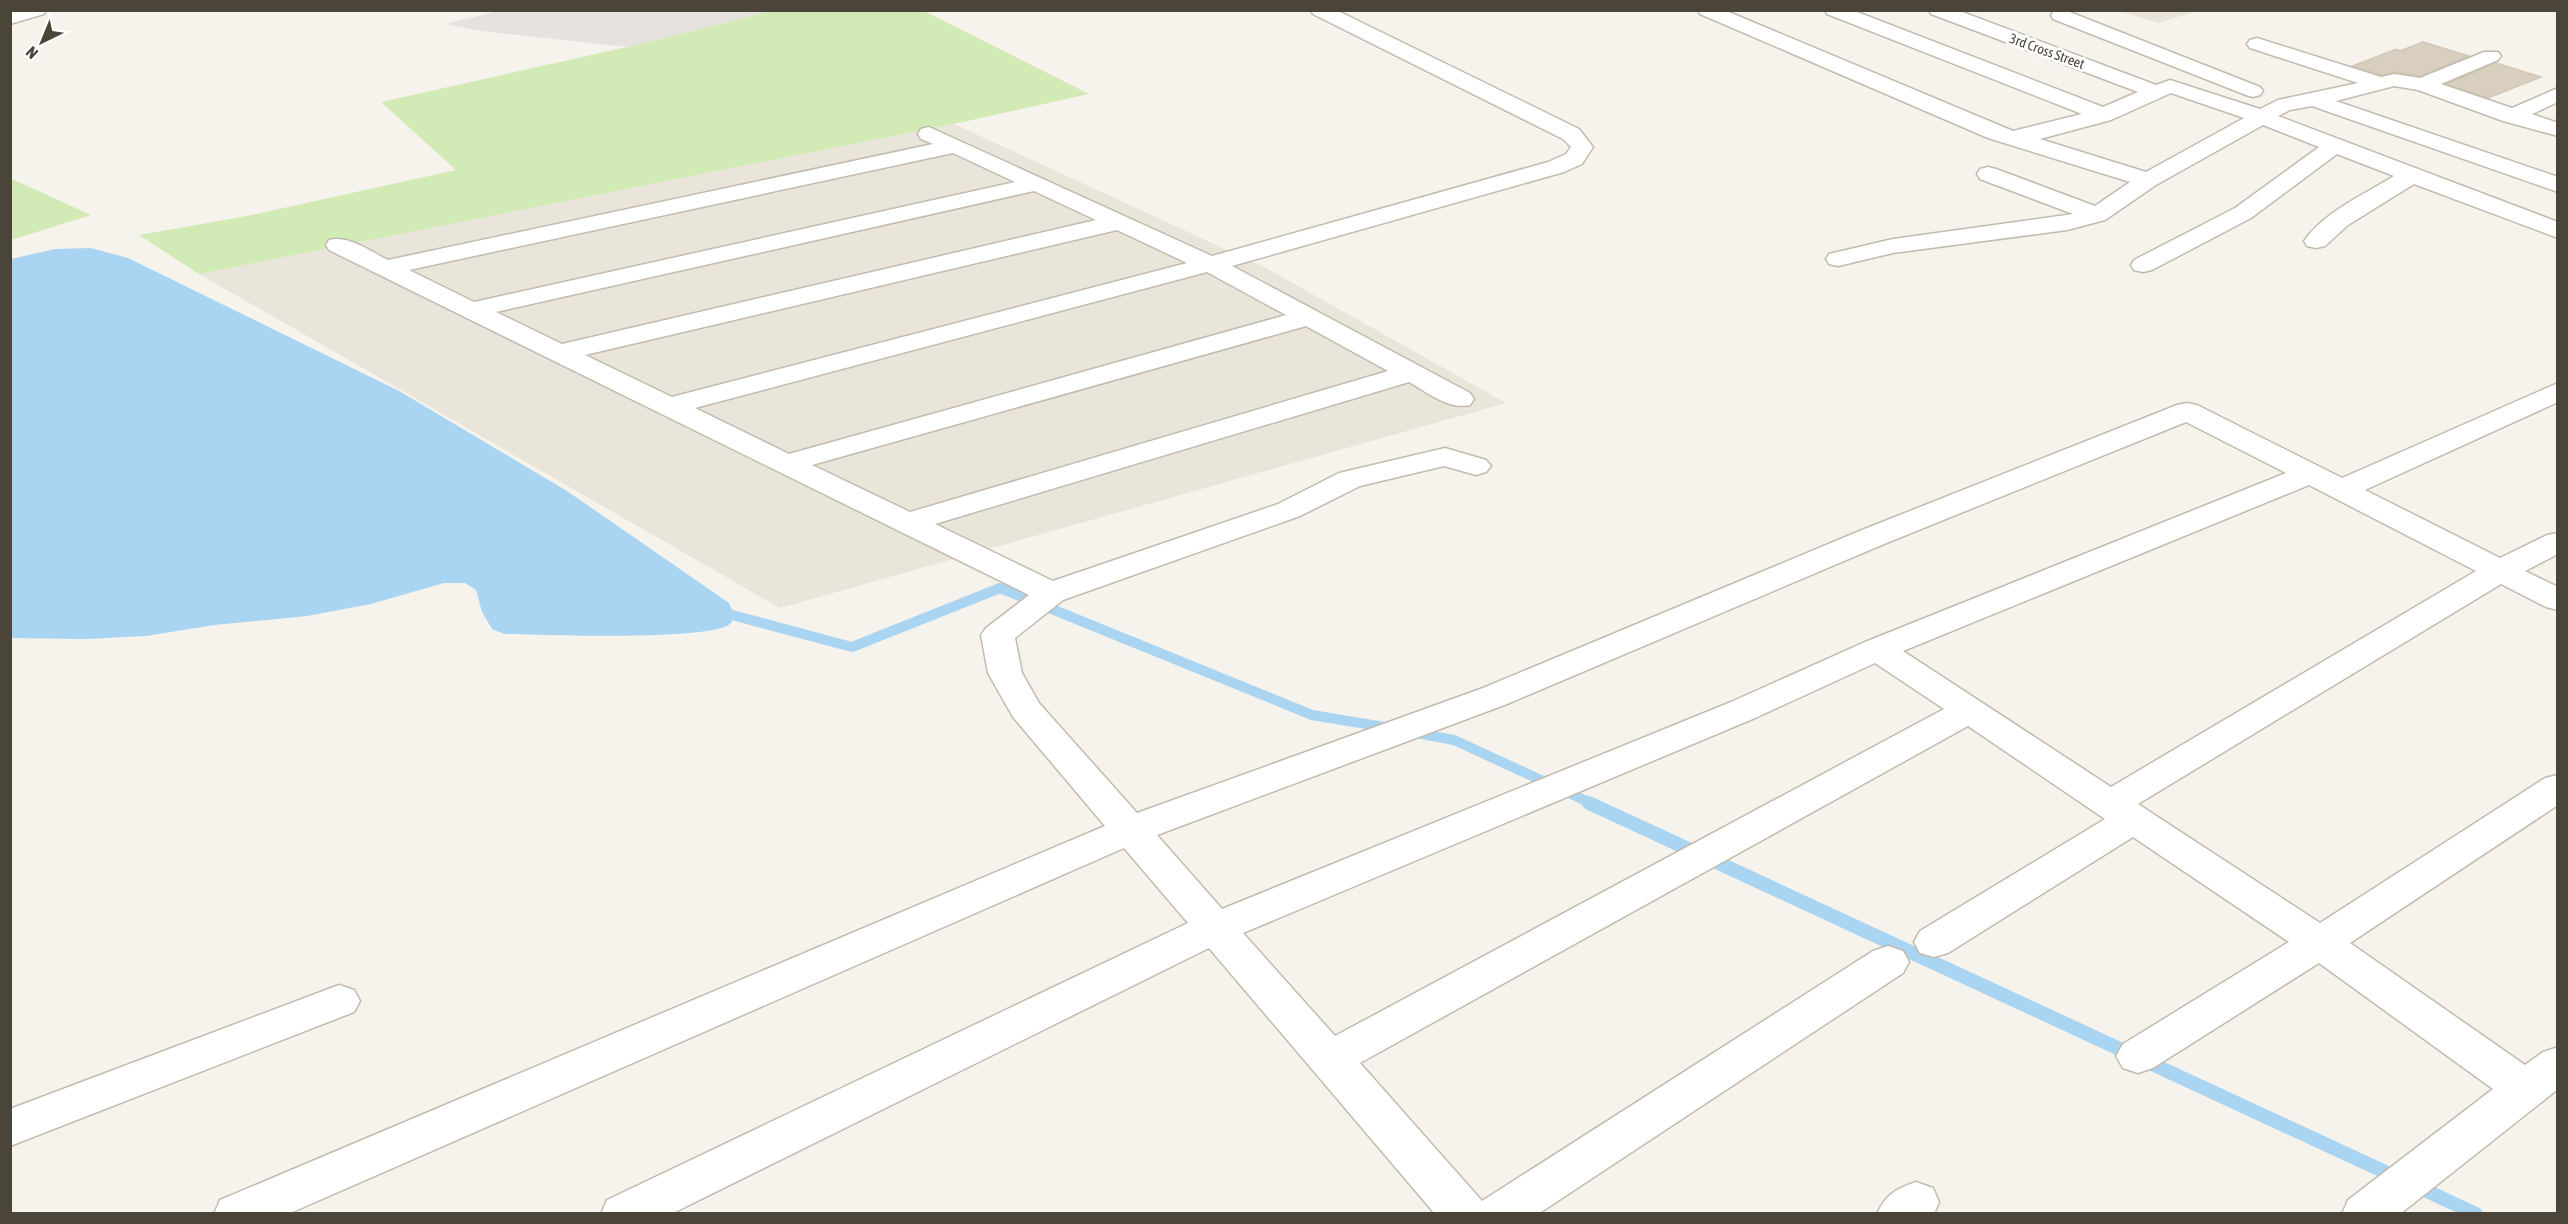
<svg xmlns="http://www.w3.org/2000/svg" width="2568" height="1224" font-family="'Asap Condensed',sans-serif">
  <rect width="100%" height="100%" fill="#f6f3ec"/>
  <!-- residential -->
  <g fill="#eae5da">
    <path d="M2117 11 2196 10V11L2159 23Z"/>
    <path d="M954 124 1266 268 1506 403 780 608 199 274Z"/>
  </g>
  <!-- industrial -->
  <path fill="#e6e2dd" d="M503 10 771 11 627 47 481 31 445 24Z"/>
  <!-- green -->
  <g fill="#d2eab5">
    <path d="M771 11H924L1089 94 954 124 199 274 139 235 247 216 456 170 381 102 627 47Z"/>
    <path d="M10 178 91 215 11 240Z"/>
  </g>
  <!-- water -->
  <path fill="#a9d4f2" d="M91 248 128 258 399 391 567 491 729 603 735 617C733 619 732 622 730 624 709 641 540 635 505 634L492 629 482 612 476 590 465 583H444L371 604 307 616 214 625 146 636 86 639 11 638V259L55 249Z"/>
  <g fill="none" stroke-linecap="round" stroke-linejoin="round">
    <!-- stream-far1 -->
    <g stroke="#a9d4f2" stroke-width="10">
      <path d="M721 612 852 647 1000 588 1312 715 1390 728"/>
      <path d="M1411 732 1454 740 1593 804"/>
    </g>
    <!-- stream -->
    <g stroke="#a9d4f2" stroke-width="14">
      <path d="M1589 803 2396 1177"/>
      <path d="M2416 1186 2476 1214"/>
    </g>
  </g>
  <!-- building -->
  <g fill="#d8cfc1" stroke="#d3c7b4" stroke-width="1.5">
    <path d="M2423 42 2469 56 2420 76 2394 72 2381 75 2353 66 2396 49 2400 51Z"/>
    <path d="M2496 63 2541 77 2488 98 2447 84Z"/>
  </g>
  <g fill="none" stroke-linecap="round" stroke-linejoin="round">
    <!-- minor casing -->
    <g stroke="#c2bbae" stroke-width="3">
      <g id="minor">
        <path d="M15 10H46L44 14 10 24V12Z"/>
        <path d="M1311 10H1336L1579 129 1593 147 1582 164 1564 172 1232 266 1470 393 1474 399 1470 405C1448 410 1427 392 1409 382L935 524 1053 581 1278 504 1339 473 1445 448 1486 460 1491 466 1486 472 1476 475 1444 466 1360 486 1300 516 1063 600 1015 638 1022 673 1039 703 1137 813 1483 688 1862 530 2177 405 2187 403 2197 405 2342 478 2558 383V402L2365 490 2500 558 2547 535 2558 533V554L2525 571 2558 587V610L2546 607 2501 584 2138 804 2320 923 2545 778 2558 775V805L2350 943 2525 1065 2543 1052 2558 1047V1089L2400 1214H2342L2348 1200 2493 1089 2319 963 2153 1068 2138 1073 2123 1068 2116 1056 2123 1044 2289 942 2133 837 1948 953 1934 957 1920 953 1914 942 1920 931 2105 819 1968 726 1360 1063 1482 1201 1873 951 1888 946 1903 951 1909 962 1903 973 1538 1214H1435L1209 948 671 1214H601L607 1200 1188 923 1124 848 288 1214H214L220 1200 1105 826 1013 717 988 673 981 635 986 628 1029 595 329 250 326 245 329 240C349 235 371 252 388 260L933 144 921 139 918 134 921 129 929 127 1212 256 1548 162 1566 154 1571 147 1563 139 1313 14ZM953 153 1015 182 474 302 409 270ZM1034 191 1096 220 562 344 496 312ZM1117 230 1187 263 672 397 585 355ZM1207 272 1286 315 789 454 695 408ZM1306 326 1388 371 910 512 812 465ZM2186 422 2286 473 1865 642 1731 702 1222 909 1157 835 1507 704 1884 544ZM2309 485 2476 571 2111 787 1903 651ZM1875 663 1944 709 1335 1036 1243 933 1755 718Z"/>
        <path d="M1698 10H1724L2013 131 2082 114 1827 14 1825 10H1852L2103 107 2138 92 1931 14 1929 10H1957L2156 85 2170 80 2260 109 2278 100 2358 83 2250 48 2247 44 2250 40 2257 38 2381 77 2394 74 2420 78 2484 52H2498L2501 56 2498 60 2441 84 2512 108 2558 88V102L2532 114 2558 123V136L2503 121 2418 90 2394 86 2336 101 2558 177V192L2312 106 2290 110 2278 116 2558 222V238L2414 184 2348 225 2325 246 2316 248 2307 246 2304 241C2324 212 2365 194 2394 176L2337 154 2251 218 2152 270 2143 272 2134 270 2131 265 2134 260 2235 208 2319 147 2263 125 2156 185 2105 220 2067 230 1893 253 1838 266 1829 264 1826 259 1829 254 1893 239 2073 214 1980 179 1977 174 1980 169 1988 167 1996 169 2095 206 2130 182 1988 138 1700 14ZM2171 93 2244 118 2146 172 2040 139 2111 120Z"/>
        <path d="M2055 10 2067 11 2260 87 2263 91 2260 95 2253 97 2246 95 2053 19 2051 15Z"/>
        <path d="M339 985 354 990 360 1001 354 1012 10 1146V1109Z"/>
        <path d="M1916 1182 1933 1188 1939 1202 1934 1214H1877C1886 1194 1896 1189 1916 1182Z"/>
      </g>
    </g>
    <!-- minor -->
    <use href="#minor" fill="#fff" fill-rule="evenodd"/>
  </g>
  <g text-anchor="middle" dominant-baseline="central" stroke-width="6" stroke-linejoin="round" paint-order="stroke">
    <!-- far-street labels -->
    <g font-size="14" fill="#4b4439" stroke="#fff">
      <text transform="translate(2047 51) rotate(20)">3rd Cross Street</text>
    </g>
  </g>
  <!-- border -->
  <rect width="2568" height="1224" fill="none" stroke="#4b4439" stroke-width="24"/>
  <!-- north arrow -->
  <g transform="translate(42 42) rotate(223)" stroke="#ffffff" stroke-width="4.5" paint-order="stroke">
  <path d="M0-4.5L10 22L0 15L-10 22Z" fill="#4b4439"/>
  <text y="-9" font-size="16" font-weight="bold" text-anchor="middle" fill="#4b4439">N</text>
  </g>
</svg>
